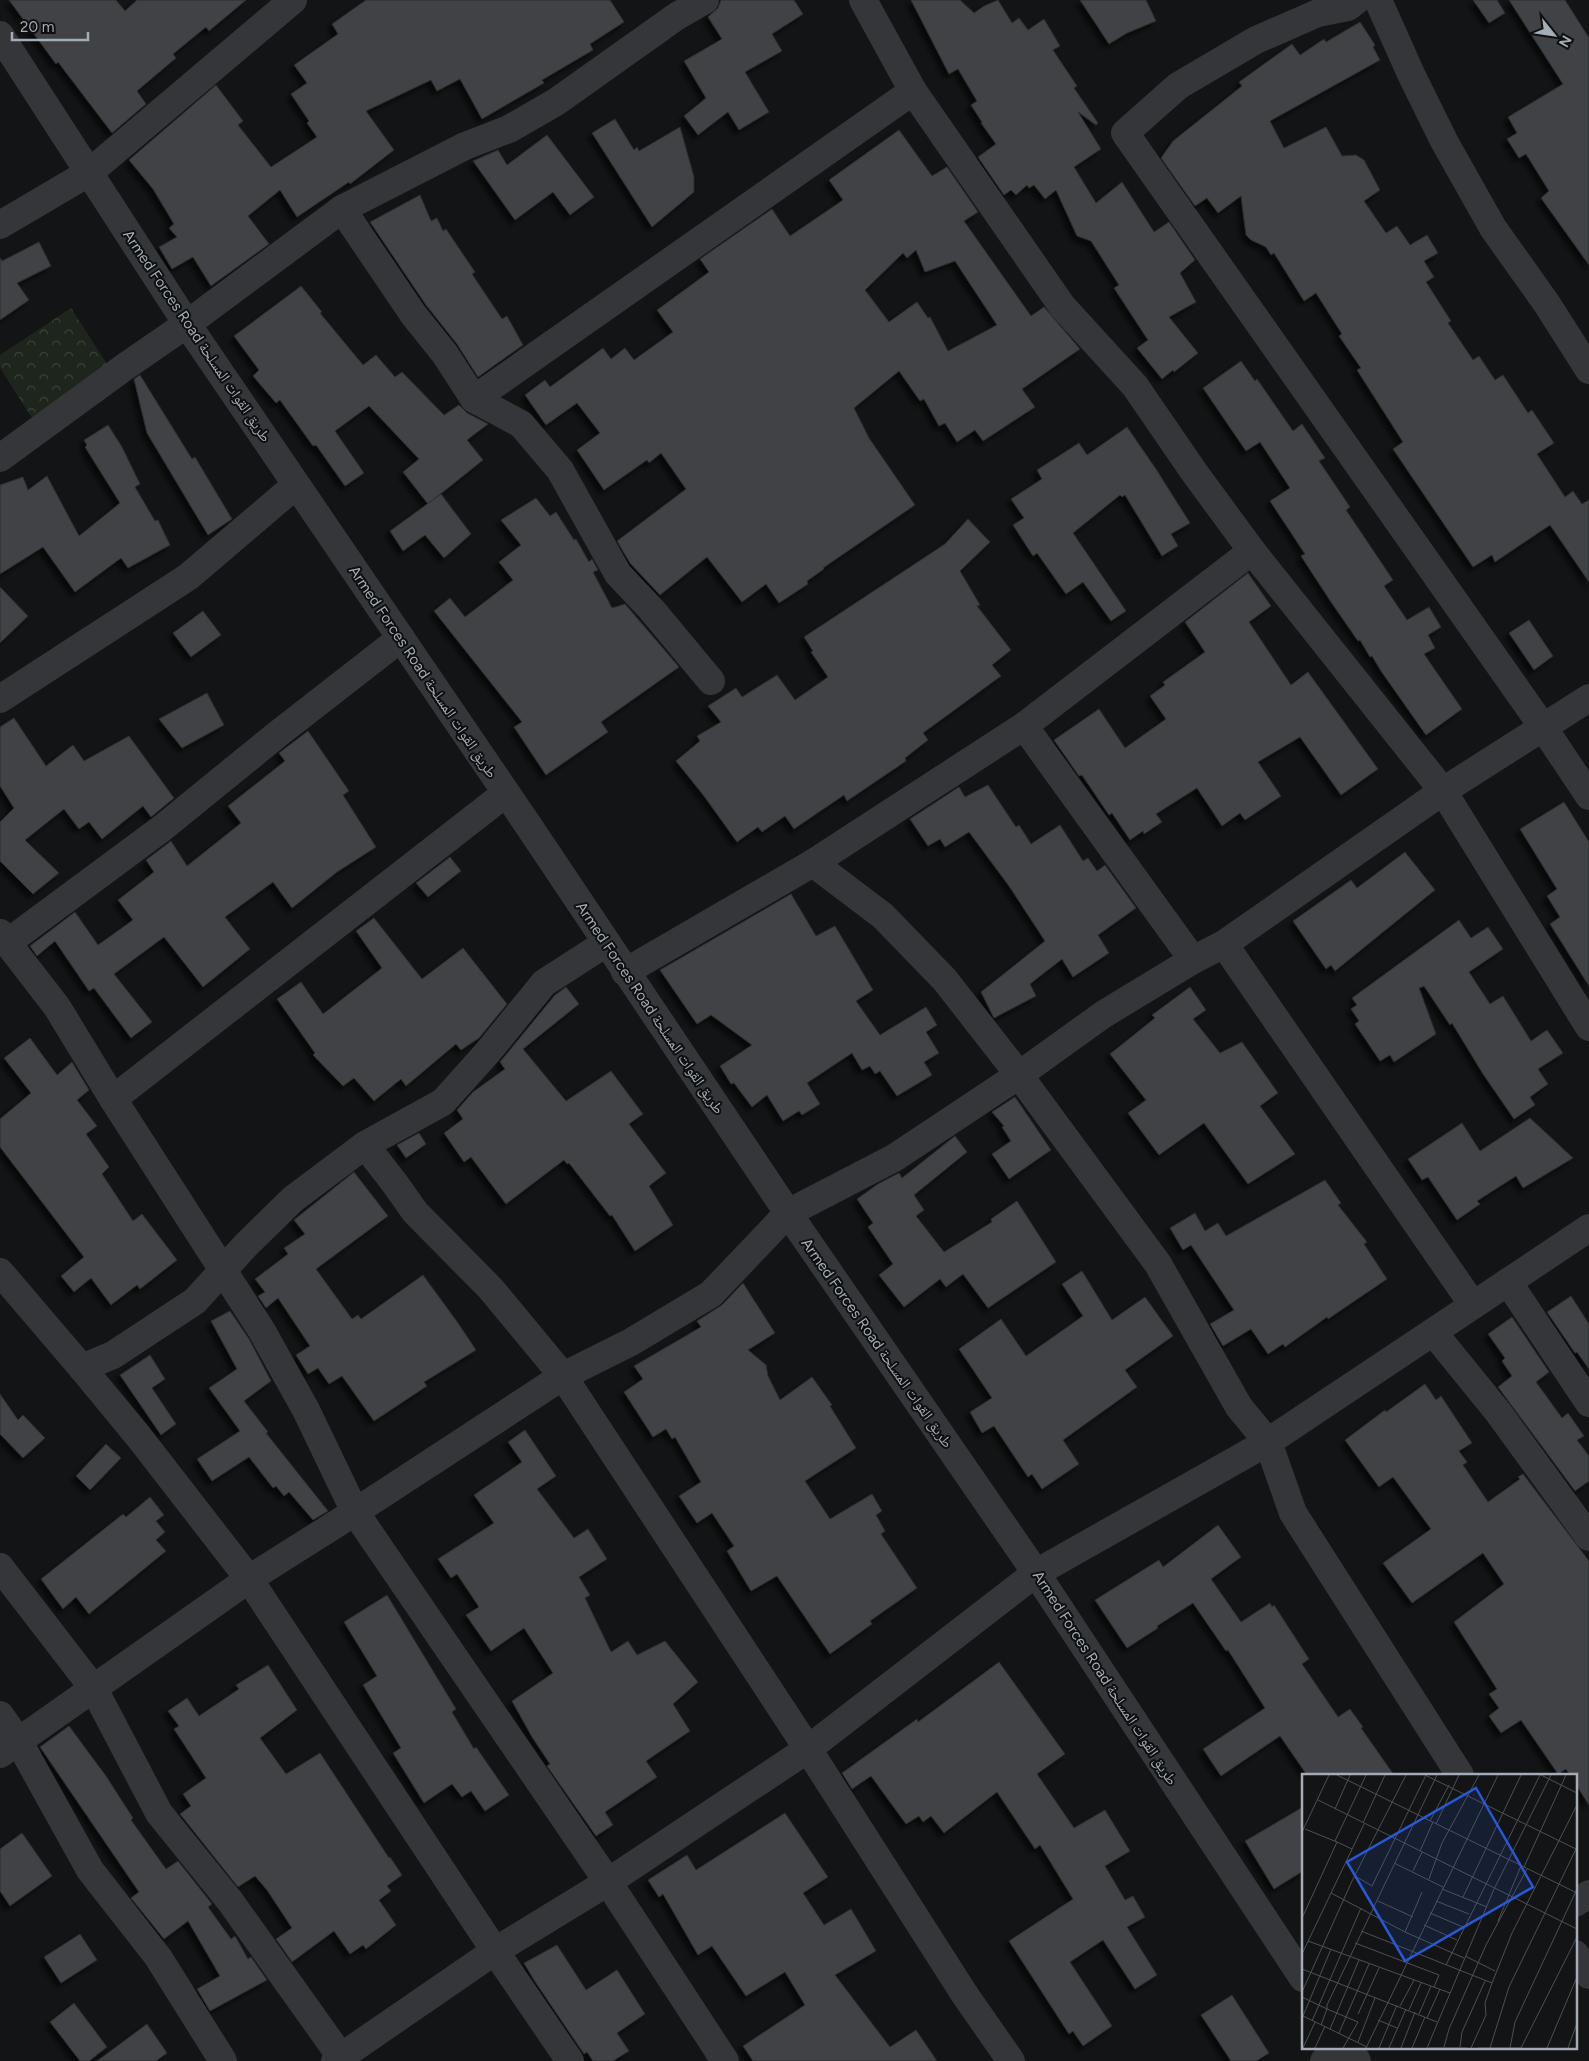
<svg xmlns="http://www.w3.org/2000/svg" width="1589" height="2061" font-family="Figtree,'Noto Naskh Arabic',sans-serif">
  <defs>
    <pattern id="park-crowns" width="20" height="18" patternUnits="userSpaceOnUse" patternTransform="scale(1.25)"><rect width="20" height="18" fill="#1e251d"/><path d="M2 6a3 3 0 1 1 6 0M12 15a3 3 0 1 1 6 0" fill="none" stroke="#3c423c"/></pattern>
    <filter id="shadow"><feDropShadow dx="-4.5" dy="4.5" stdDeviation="2.5" flood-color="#0009"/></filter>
  </defs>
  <rect width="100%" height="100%" fill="#131415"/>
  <!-- park -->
  <path fill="url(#park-crowns)" d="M71 308 109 367 32 418 0 368V355Z"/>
  <!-- building -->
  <g fill="#3f4245" stroke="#2d2e31" fill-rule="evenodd" filter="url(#shadow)">
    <path d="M9 0H116L125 11 137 0H246L209 31 206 27 173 54 176 58 137 91 146 104 112 133 58 62 56 64Z"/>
    <path d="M366 0H610L624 22 590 44 593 50 542 80 544 83 482 119 460 79 437 91 431 80 366 111 394 150 350 184 349 182 297 217 280 190 248 216 269 244 211 286 193 257 172 269 159 247 177 237 169 228 174 224 153 189 129 160 216 85 243 121 238 125 271 167 317 137 307 123 309 121 291 94 307 83 294 65 338 34 332 24Z"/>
    <path d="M721 0H794L803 14 772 34 782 51 745 72 769 112 739 130 728 112 698 135 684 116 706 98 684 61 722 39 708 17 718 8Z"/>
    <path d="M911 0H960L974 13 984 6 998 0 1012 23 1019 18 1028 30 1044 19 1060 46 1053 50 1077 86 1074 88 1098 123 1096 125 1078 112 1101 149 1074 167 1096 203 1122 182 1154 232 1169 222 1195 260 1180 273 1196 302 1169 317 1198 353 1174 372 1173 370 1162 379 1137 348 1148 340 1114 288 1119 285 1091 241 1077 236 1056 190 1045 199 1034 185 1029 188 1027 185 1016 195 1011 190 1004 195 978 157 996 144 981 123 982 122 971 105 977 101 958 69 949 74Z"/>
    <path d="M1080 0H1146L1156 21 1127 33 1109 44Z"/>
    <path d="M1473 0H1497L1505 13 1489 23Z"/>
    <path d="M1509 0H1565L1589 38V265L1541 198 1549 191 1526 154 1519 158 1507 139 1517 133 1508 117 1563 84Z"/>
    <path d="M1360 22 1375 45 1373 47 1380 60 1270 121 1284 148 1326 127 1342 156 1356 155 1364 160 1380 190 1364 201 1386 233 1397 226 1410 245 1427 235 1438 253 1424 261 1434 277 1426 282 1451 321 1448 323 1473 360 1479 356 1495 380 1503 375 1528 413 1532 410 1554 443 1537 454 1565 497 1573 491 1582 504 1589 500V582L1550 525 1495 562 1492 555 1473 567 1393 449 1403 442 1357 370 1361 368 1339 336 1342 334 1316 293 1304 301 1274 253 1271 255 1266 247 1251 240 1246 235 1241 196 1218 213 1207 198 1195 206 1161 158 1173 141 1242 86 1239 82 1292 44 1300 55 1324 39 1326 42Z"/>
    <path d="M615 119 634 150 637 147 639 151 680 127 694 177V192L652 227 592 133Z"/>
    <path d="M899 130 932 176 947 167 978 212 964 221 1031 316 1044 307 1080 349 1022 389 1035 407 983 441 975 430 957 442 945 423 939 426 924 399 920 401 899 371 854 408 869 438 915 505 823 568 824 569 807 581 808 584 779 603 766 584 742 602 707 557 660 595 630 563 617 541 686 489 661 453 649 463 647 460 604 490 577 450 600 433 577 403 546 425 525 395 545 380 550 387 603 348 611 359 625 348 634 360 673 332 657 310 709 272 700 259 772 209 790 236 843 200 829 180ZM916 250 925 272 955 261 997 325 948 351 930 317 928 318 917 302 889 322 865 290 903 253 907 258Z"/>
    <path d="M547 135 594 197 570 215 553 192 515 220 473 161 498 150 507 165Z"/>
    <path d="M420 195 431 221 437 218 443 231 446 229 475 272 472 274 502 319 507 316 523 345 478 377 457 344 426 305 370 222Z"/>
    <path d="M39 242 51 266 17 283 29 300 0 320V258L2 261Z"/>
    <path d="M301 286 322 312 320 313 363 365 376 355 395 377 402 372 444 415 459 405 467 413 488 424 467 440 483 460 428 504 403 472 419 459 369 406 335 431 364 473 345 486 316 445 313 446 280 400 276 403 253 376 259 370 234 336Z"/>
    <path d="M1241 361 1255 381 1257 379 1293 431 1302 424 1325 458 1319 461 1350 507 1346 510 1393 580 1384 586 1407 620 1429 607 1441 627 1428 635 1435 648 1424 654 1462 709 1426 735 1381 671 1372 656 1370 657 1360 640 1358 641 1331 602 1301 556 1305 554 1270 501 1290 488 1260 442 1246 451 1203 388Z"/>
    <path d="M140 375 192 459 195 457 232 519 208 535 147 433 134 379Z"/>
    <path d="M108 425 122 447 140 484 135 487 155 521 158 520 170 545 128 568 121 558 75 592 43 547 0 574V485L23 477 28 490 47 476 79 536 120 503 85 447 87 445 84 440Z"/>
    <path d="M1127 427 1156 469 1190 523 1171 534 1178 546 1162 556 1125 495 1122 497 1120 495 1073 533 1126 611 1111 621 1083 582 1066 594 1037 553 1033 556 1013 525 1024 518 1011 499 1042 479 1037 470 1079 443 1087 455Z"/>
    <path d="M441 494 471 534 444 558 425 535 403 551 390 531Z"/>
    <path d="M536 498 550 516 556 512 574 540 576 539 589 562 592 559 598 570 593 572 612 608 625 604 679 667 601 722 608 732 546 775 514 727 522 722 434 611 450 598 465 617 513 580 499 562 521 545 501 520Z"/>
    <path d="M968 519 990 542 960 571 980 605 977 606 1011 650 992 665 1001 676 923 733 928 740 905 758 906 761 847 801 844 795 794 829 785 816 762 832 758 827 737 842 704 796 676 761 700 741 697 736 721 722 708 706 736 688 742 697 777 675 795 700 828 677 811 652 813 651 804 637 945 544Z"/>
    <path d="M1248 573 1271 606 1249 622 1291 685 1308 672 1378 769 1341 795 1300 737 1258 762 1281 796 1245 820 1240 813 1222 826 1197 788 1156 814 1162 822 1144 834 1143 831 1130 840 1112 813 1109 815 1082 775 1079 776 1054 740 1099 709 1125 748 1166 719 1150 696 1165 685 1163 682 1205 652 1185 622Z"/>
    <path d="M0 587 28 616 0 643Z"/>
    <path d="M203 611 221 635 191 657 173 633Z"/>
    <path d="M1529 620 1553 656 1534 670 1509 633Z"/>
    <path d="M207 693 224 725 182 748 159 719Z"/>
    <path d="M14 718 46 766 73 745 84 761 129 736 174 798 151 817 143 806 102 839 89 822 79 829 64 809 25 840 59 873 33 894 0 861V822L14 808 0 786V727Z"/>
    <path d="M308 731 349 791 343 795 376 847 337 872 292 908 273 882 225 917 250 949 203 987 164 937 114 974 152 1022 131 1038 94 988 89 991 55 941 37 956 30 946 75 912 98 945 133 920 118 900 154 872 146 860 171 841 187 866 241 823 228 806 285 761 279 753Z"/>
    <path d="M988 785 1016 827 1019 825 1031 844 1060 825 1083 861 1088 858 1097 871 1105 865 1136 908 1098 935 1109 953 1073 977 1062 959 1030 984 1036 996 994 1018 981 992 1045 941 1009 886 969 832 945 847 940 839 928 846 910 819 959 787 965 797Z"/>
    <path d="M1564 802 1589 842V986L1550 924 1560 917 1547 896 1557 889 1520 829Z"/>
    <path d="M1405 852 1435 890 1335 971 1331 965 1326 969 1293 921 1351 880 1357 888Z"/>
    <path d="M450 857 461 871 428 897 416 883Z"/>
    <path d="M791 894 816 936 835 926 873 990 856 1001 880 1035 926 1007 937 1025 926 1032 939 1053 924 1062 932 1075 897 1096 880 1071 875 1074 870 1066 862 1070 852 1053 807 1083 820 1104 802 1115 799 1111 783 1121 767 1095 752 1107 734 1083 731 1084 720 1066 752 1045 711 1015 697 1024 660 970Z"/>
    <path d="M374 918 422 979 463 948 507 1004 479 1038 461 1050 456 1044 406 1086 401 1079 374 1101 354 1078 343 1086 313 1055 315 1053 277 999 301 982 323 1014 382 968 356 931Z"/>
    <path d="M1459 920 1471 938 1488 927 1503 949 1469 972 1490 1004 1503 996 1531 1041 1547 1030 1563 1053 1538 1069 1548 1084 1530 1097 1535 1105 1514 1119 1483 1074 1452 1023 1450 1025 1424 986 1419 988 1436 1034 1394 1062 1390 1055 1380 1061 1355 1024 1359 1021 1351 1009 1357 1005 1352 998Z"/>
    <path d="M566 987 579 1004 523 1049 566 1101 611 1071 643 1114 629 1124 666 1173 649 1186 673 1225 635 1251 612 1215 610 1216 569 1163 567 1164 564 1160 506 1204 471 1157 464 1162 444 1133 463 1119 457 1110 473 1092 505 1069 500 1062 555 995Z"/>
    <path d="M1190 987 1206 1010 1193 1019 1220 1053 1242 1042 1278 1093 1260 1106 1295 1154 1248 1184 1204 1123 1159 1155 1128 1113 1146 1100 1110 1054 1155 1018 1152 1015Z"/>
    <path d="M30 1038 57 1075 72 1062 89 1090 77 1100 97 1126 86 1134 109 1167 102 1174 133 1221 142 1214 177 1260 140 1289 137 1285 111 1305 91 1278 74 1292 61 1276 84 1257 0 1147V1119L31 1093 4 1058Z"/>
    <path d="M1015 1097 1051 1150 1009 1179 992 1154 1011 1141 1002 1127 1004 1126 992 1112Z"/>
    <path d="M1530 1118 1573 1158 1523 1188 1516 1176 1477 1201 1480 1204 1457 1220 1428 1177 1422 1180 1408 1159 1462 1123 1480 1151Z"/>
    <path d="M419 1133 426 1144 406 1158 397 1145Z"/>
    <path d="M955 1136 967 1152 914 1195 924 1210 916 1216 944 1252 992 1222 991 1219 1017 1201 1056 1262 988 1308 963 1274 946 1287 940 1279 904 1307 879 1275 893 1264 868 1227 873 1223 857 1199 878 1184 899 1173 902 1178Z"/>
    <path d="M354 1172 388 1216 316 1269 352 1319 358 1315 361 1319 423 1275 458 1323 476 1350 424 1382 427 1386 374 1421 342 1376 329 1384 318 1368 308 1374 296 1355 310 1346 278 1298 266 1308 258 1296 265 1292 255 1279 288 1254 284 1248 305 1234 294 1220Z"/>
    <path d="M1325 1180 1341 1203 1338 1205 1367 1242 1364 1244 1387 1279 1328 1319 1327 1317 1285 1347 1283 1344 1268 1354 1251 1329 1223 1346 1210 1324 1234 1310 1191 1245 1183 1250 1170 1228 1195 1213 1205 1231 1218 1223 1226 1236Z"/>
    <path d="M1082 1271 1112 1320 1145 1297 1173 1336 1125 1370 1137 1387 1063 1440 1079 1464 1042 1489 1032 1474 1028 1477 994 1426 982 1433 970 1412 992 1398 959 1349 1001 1319 1026 1356 1083 1316 1062 1284Z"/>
    <path d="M743 1283 775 1333 748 1350 766 1365 768 1376 780 1400 812 1377 832 1405 830 1406 856 1448 805 1481 830 1519 872 1494 882 1511 876 1515 885 1531 881 1534 917 1588 870 1621 872 1624 830 1654 777 1576 751 1591 727 1551 734 1546 712 1513 697 1523 679 1496 701 1482 675 1437 672 1439 666 1429 653 1437 624 1392 643 1379 634 1366 701 1327 697 1321 722 1305Z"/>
    <path d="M1571 1296 1589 1324V1369L1577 1352 1575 1353 1547 1312Z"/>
    <path d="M230 1311 249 1339 271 1381 244 1401 268 1432 266 1433 328 1511 313 1520 289 1492 284 1496 276 1486 273 1488 249 1457 212 1481 197 1459 240 1431 209 1388 237 1369 211 1321Z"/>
    <path d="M1512 1317 1549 1372 1536 1382 1562 1418 1568 1413 1584 1436 1577 1440 1589 1456V1481L1575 1491 1498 1387 1512 1376 1502 1361 1505 1358 1488 1334Z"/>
    <path d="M150 1355 165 1379 152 1388 176 1424 161 1435 120 1375Z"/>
    <path d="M1425 1384 1436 1400 1441 1396 1472 1443 1459 1451 1467 1462 1463 1465 1488 1502 1520 1479 1518 1477 1523 1474 1589 1561V1805L1575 1783V1775H1570L1566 1769 1558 1774 1521 1720 1501 1733 1489 1716 1499 1708 1489 1694 1497 1689 1454 1622 1504 1584 1483 1553 1412 1603 1383 1563 1431 1529 1393 1477 1379 1487 1345 1440 1385 1410 1386 1412Z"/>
    <path d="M0 1394 18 1420 23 1415 45 1438 23 1458 0 1434Z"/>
    <path d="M525 1430 556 1476 537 1489 574 1538 588 1529 607 1559 579 1577 590 1595 585 1598 611 1652 628 1641 637 1655 665 1641 698 1682 673 1704 690 1731 646 1761 657 1777 605 1812 613 1825 596 1836 547 1766 550 1764 532 1737 512 1701 553 1673 524 1628 491 1651 466 1615 479 1607 457 1574 451 1578 438 1559 494 1523 474 1495 522 1462 508 1442Z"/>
    <path d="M106 1444 121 1458 90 1490 76 1476Z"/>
    <path d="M150 1497 164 1515 156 1521 165 1532 156 1540 166 1551 89 1614 76 1597 63 1609 41 1579 123 1514 126 1517Z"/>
    <path d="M1218 1525 1241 1557 1211 1579 1241 1622 1270 1603 1272 1607 1274 1605 1309 1659 1302 1664 1338 1717 1350 1709 1363 1727 1361 1728 1394 1775H1307L1280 1736 1221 1776 1203 1749 1265 1708 1228 1650 1226 1651 1193 1603 1157 1626 1158 1628 1127 1648 1095 1600 1159 1560 1163 1567Z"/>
    <path d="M387 1595 456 1709 452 1712 474 1749 476 1747 509 1795 485 1811 471 1791 462 1797 452 1784 424 1803 393 1753 401 1748 363 1685 377 1676 344 1622Z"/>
    <path d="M999 1662 1065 1754 1037 1774 1074 1828 1105 1810 1130 1851 1105 1866 1125 1900 1133 1896 1145 1917 1127 1927 1157 1975 1135 1989 1103 1940 1070 1962 1112 2026 1083 2046 1073 2031 1069 2034 1009 1941 1073 1899 1040 1845 1035 1849 997 1792 944 1833 931 1816 923 1822 919 1816 906 1824 871 1776 852 1789 842 1773 917 1719 918 1722Z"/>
    <path d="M268 1665 297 1710 260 1738 286 1774 320 1753 389 1858 390 1857 402 1875 387 1886 391 1891 379 1900 396 1925 366 1949 363 1945 350 1954 334 1931 292 1962 276 1939 292 1928 267 1890 255 1876 238 1887 180 1814 191 1806 183 1794 206 1778 174 1729 179 1726 168 1711 187 1698 199 1716 239 1689 236 1685Z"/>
    <path d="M69 1726 106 1776 133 1818 131 1820 166 1869 178 1861 212 1904 208 1907 231 1939 235 1936 248 1959 251 1957 267 1980 210 2011 197 1989 220 1976 188 1921 164 1939 131 1898 139 1892 40 1747Z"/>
    <path d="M1303 1807V1871L1274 1889 1245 1841Z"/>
    <path d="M785 1813 828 1877 803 1893 824 1925 851 1909 876 1951 835 1975 890 2047 916 2030 937 2061H753L743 2046 805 2005 785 1972 746 1996 712 1946 698 1955 663 1894 659 1897 648 1880 687 1855 696 1870Z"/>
    <path d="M22 1833 52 1876 10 1906 0 1891V1849Z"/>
    <path d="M80 1934 97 1960 61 1983 44 1957Z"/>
    <path d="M557 1945 586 1990 617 1970 645 2014 617 2033 629 2051 613 2061H593L587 2052 584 2054 534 1980 524 1963Z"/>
    <path d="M1232 1995 1269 2053 1256 2061H1231L1201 2015Z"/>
    <path d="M74 2003 107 2047 89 2061H80L50 2022Z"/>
    <path d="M147 2024 167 2053 156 2061H97Z"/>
  </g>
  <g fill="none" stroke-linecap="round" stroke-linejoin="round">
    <!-- minor -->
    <g stroke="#34363a" stroke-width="28">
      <path d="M863 0 913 91 1062 306 1135 386 1194 472 1252 551 1443 791 1589 1027"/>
      <path d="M1357 0 1348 7 1318 13 1256 40 1178 86 1125 133 1543 727 1589 796"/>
      <path d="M1378 0 1411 74 1444 141 1493 228 1547 304 1589 370"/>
      <path d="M342 209 413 314 445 354 474 399 521 424 560 470 618 574 652 610 711 681"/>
      <path d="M0 225 90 172 293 0"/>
      <path d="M474 399 913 91"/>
      <path d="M0 458 126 366 187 324 342 209 465 146 509 129 556 102 677 16 705 0"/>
      <path d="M0 699 188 577 296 485"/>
      <path d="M1024 726 1193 960"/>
      <path d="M813 863 883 916 945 980 1019 1075 1158 1264 1239 1407 1268 1442 1293 1513 1460 1775"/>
      <path d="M0 933 57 1007 113 1099 262 1331 306 1410 355 1512 608 1882 725 2061"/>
      <path d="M7 943 161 829 279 733 401 638"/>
      <path d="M1224 944 1473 1305"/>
      <path d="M625 972 813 863 1024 726 1252 551"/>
      <path d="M113 1099 506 793"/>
      <path d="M365 1145 396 1185 415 1212 491 1289 563 1376 808 1749 965 1995 1011 2061"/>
      <path d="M0 1272 82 1368 139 1437 249 1579 495 1951 570 2061"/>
      <path d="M1508 1282 1589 1403"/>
      <path d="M1433 1332 1498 1412 1589 1537"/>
      <path d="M82 1368 113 1355 195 1301 246 1245 293 1199 365 1145 443 1102 487 1053 544 983 606 943"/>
      <path d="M0 1567 94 1689 159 1813 230 1901 341 2057"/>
      <path d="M0 1715 19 1742 90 1870 158 1957 223 2061"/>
      <path d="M0 1754 249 1579 355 1512 563 1376 631 1342 711 1294 788 1213 894 1158 1019 1075 1104 1014 1193 960 1224 944 1443 791 1589 698"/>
      <path d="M1575 1903 1589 1894"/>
      <path d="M1575 1954 1589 1975"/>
      <path d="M335 2061 495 1951 608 1882 808 1749 1036 1573 1268 1442 1589 1228"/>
      <path d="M1324 2061 1341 2047"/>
    </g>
    <!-- tertiary -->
    <g stroke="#34363a" stroke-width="28">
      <path d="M0 35 187 324 526 822 788 1213 1036 1573 1303 1978"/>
      <path d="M1348 2047 1357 2061"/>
    </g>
  </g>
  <g text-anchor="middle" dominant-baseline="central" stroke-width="4" stroke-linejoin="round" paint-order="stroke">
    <!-- street labels -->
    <g font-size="15" fill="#a4adb6" stroke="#0e0f10">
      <text transform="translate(197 336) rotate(56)">Armed Forces Road طريق القوات المسلحة</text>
      <text transform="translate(423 672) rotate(56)">Armed Forces Road طريق القوات المسلحة</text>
      <text transform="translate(650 1008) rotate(56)">Armed Forces Road طريق القوات المسلحة</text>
      <text transform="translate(877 1343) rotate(55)">Armed Forces Road طريق القوات المسلحة</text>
      <text transform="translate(1105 1678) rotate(57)">Armed Forces Road طريق القوات المسلحة</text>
    </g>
  </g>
  <!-- overview -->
  <g transform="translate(1302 1774)">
    <rect width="275" height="275" fill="#131415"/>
    <path fill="none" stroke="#4d5155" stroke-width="1" d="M35 1 275 119M123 1 274 75M239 1 275 19M16 26 275 155M33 35 48 1M128 47 147 11M61 49 83 1M134 50 157 1M0 58 27 1M33 67 64 1M35 68 50 75M118 77 131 48M92 89 141 113M222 93 264 1M111 97 120 78M53 102 70 112 124 1M127 105 140 69 177 1M140 115 185 133M29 119 103 158 162 184M161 123 219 1M76 127 111 143M134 127 167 140M128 139 161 153M0 144 35 68 3 55M196 147 219 92M122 151 155 166M59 157 190 209 210 159 275 31M103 158 120 118M6 167 148 219M53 169 137 201 132 213M0 180 62 50M163 182 193 197M144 191 238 1M0 195 135 248M0 218 50 107 104 1M0 223 25 235 19 251M98 232 112 206M107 236 119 209M56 240 77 194M117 240 129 212M1 242 29 175M1 242 65 273M125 244 138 215M76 246 95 254M10 247 59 134M28 255 57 186M37 259 67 190M56 268 73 224M142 273 147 255 184 171 225 95M158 273 160 258 183 207M1 274 13 248M13 274 23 252M41 274 56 248 25 235V231L135 1M64 274 196 1M77 274 95 231M87 274 104 235M99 274 113 238M110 274 123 243M125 274 192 115 249 1M127 274H165M169 274 184 241 183 229 190 209M176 274H219M188 274 207 213 275 73M208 274 213 248 275 115M219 274 275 163M245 274 275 203M266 274 275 249"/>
    <path fill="#2a58d5" fill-opacity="0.15" stroke="#2a58d5" stroke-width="2.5" d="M174 14 231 113 103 187 45 88Z"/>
    <rect width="275" height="275" fill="none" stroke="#a4adb6" stroke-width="2.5"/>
  </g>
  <!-- north arrow -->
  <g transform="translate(1554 35) rotate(120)" stroke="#0e0f10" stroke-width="4" paint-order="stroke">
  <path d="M0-4L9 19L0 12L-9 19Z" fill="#a4adb6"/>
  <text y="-8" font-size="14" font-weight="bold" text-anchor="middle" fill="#a4adb6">N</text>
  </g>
  <!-- scale -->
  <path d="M12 32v8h76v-8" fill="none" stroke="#a4adb6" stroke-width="2.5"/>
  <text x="20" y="32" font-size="15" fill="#a4adb6" stroke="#0e0f10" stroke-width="4" paint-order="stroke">20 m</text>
</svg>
